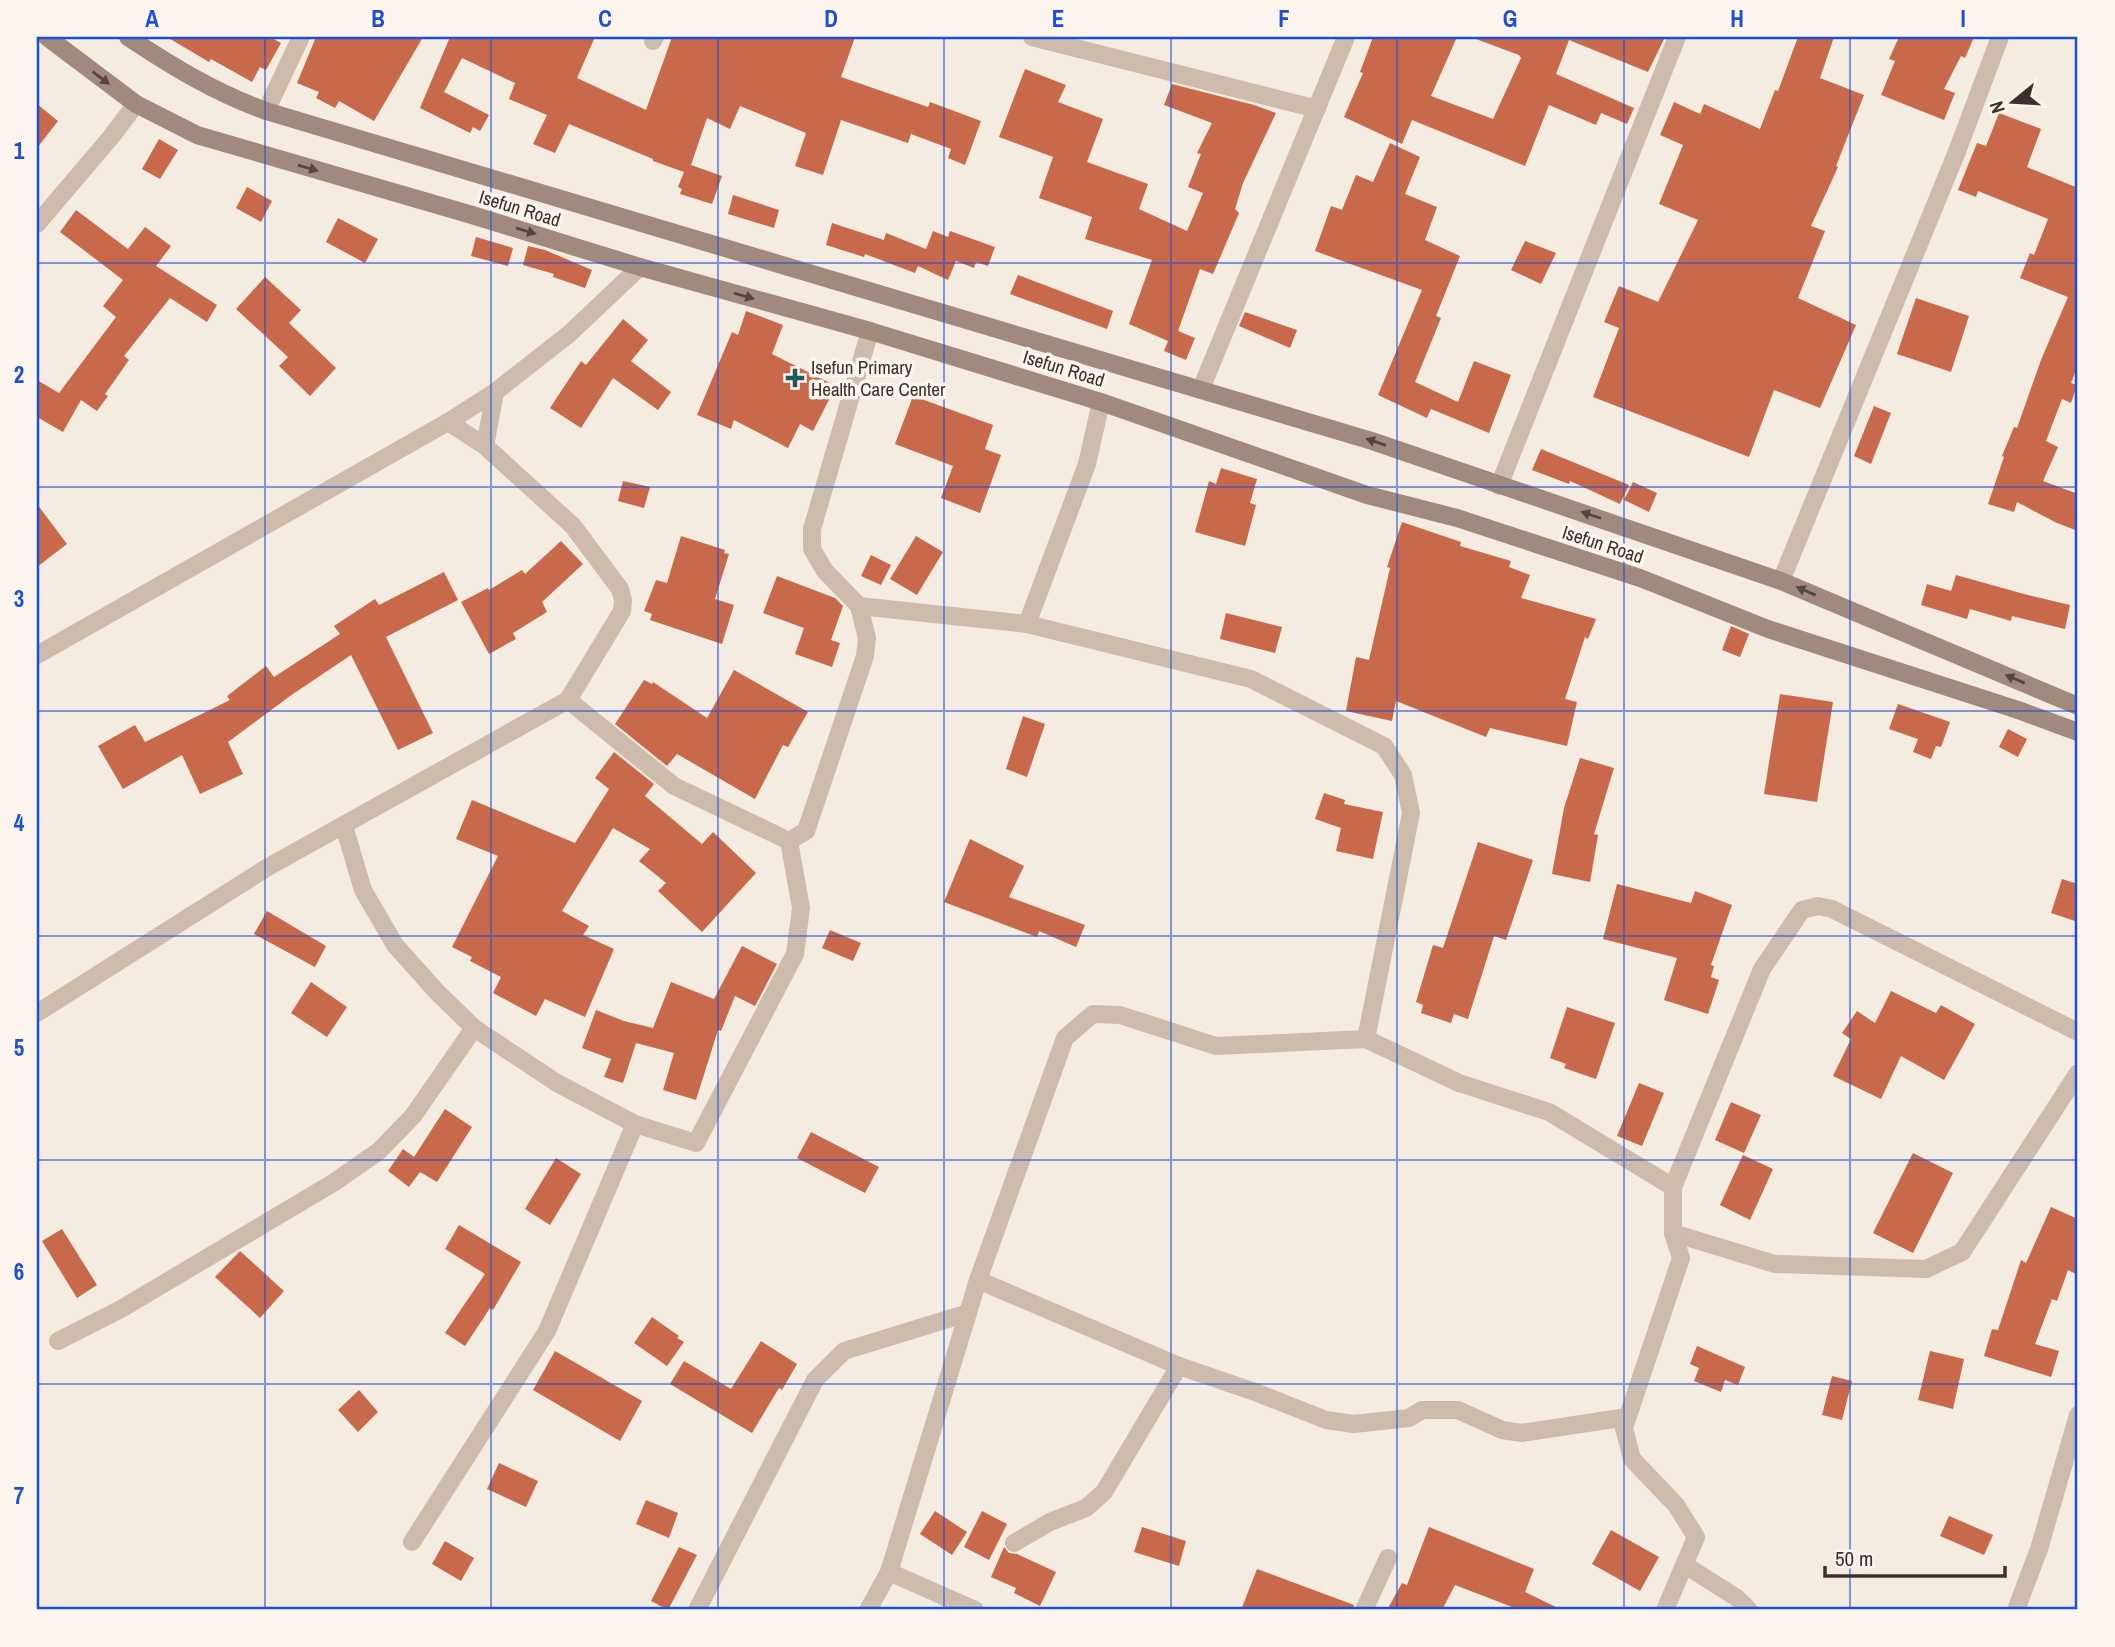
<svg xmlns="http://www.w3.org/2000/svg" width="2115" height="1647" font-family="'Archivo Narrow',sans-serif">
  <rect width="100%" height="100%" fill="#f4ebe1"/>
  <!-- building -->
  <g fill="#c8694b">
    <path d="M167 37H270L281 43 266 70 260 67 252 82 211 59 209 62Z"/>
    <path d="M316 37H423L374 121 339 101 335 108 316 98 319 92 297 83Z"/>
    <path d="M450 37H595L577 78 646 110 672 37H855L841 77 928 107 930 102 981 121 965 165 948 158 951 149 911 134 908 143 841 120 823 175 795 166 806 133 740 106 730 129 707 118 691 165 722 176 712 204 680 194 682 189 678 187 684 172 653 161V159L569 124 555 153 533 144 547 115 509 99 515 83 462 58 444 92 489 115 480 131 473 127 470 133 420 108Z"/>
    <path d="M1373 37H1457L1431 96 1493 119 1521 58 1519 55 1476 39 1477 37H1665L1648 72 1569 40 1556 74 1634 108 1627 124 1601 113 1596 125 1549 105 1525 166 1412 120 1402 144 1344 117 1363 73 1360 72Z"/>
    <path d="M1798 37H1834L1820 78 1864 95 1836 166 1838 167 1811 226 1825 231 1798 298 1856 325 1820 408 1774 390 1749 457 1593 397 1619 328 1604 322 1619 286 1658 302 1698 220 1659 204 1683 145 1660 135 1674 102 1700 114 1704 104 1760 129 1775 90 1778 91Z"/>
    <path d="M1899 37H1974L1965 58 1961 56 1944 89 1955 93 1944 120 1881 95 1895 61 1889 59Z"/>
    <path d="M1025 69 1066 85 1058 102 1103 119 1087 162 1148 184 1139 209 1187 231 1203 193 1188 187 1201 154 1197 153 1212 123 1164 105 1172 84 1254 105 1276 113 1243 183 1235 209 1239 213 1213 274 1200 269 1178 331 1195 338 1186 360 1164 351 1168 341 1129 324 1152 260 1085 239 1092 217 1039 198 1053 157 999 137Z"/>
    <path d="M37 104 58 121 37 148Z"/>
    <path d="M1999 113 2041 129 2027 167 2078 188V365L2071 383 2077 385 2071 403 2062 399 2046 441 2058 447 2043 481 2078 494V531L2057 523 2017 502 2014 512 1988 504 2004 457 2002 456 2014 427 2017 428 2041 360 2068 297 2020 278 2030 253 2034 255 2048 219 1978 191 1976 197 1958 190 1977 143 1986 146Z"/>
    <path d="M159 139 178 150 160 179 142 169Z"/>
    <path d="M1390 143 1420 157 1405 194 1437 207 1425 240 1460 256 1436 316 1441 318 1415 382 1458 402 1474 361 1511 375 1489 433 1431 409 1427 418 1378 395 1422 290 1315 251 1331 206 1342 210 1356 175 1373 182Z"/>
    <path d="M247 187 272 201 261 222 236 208Z"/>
    <path d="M733 195 779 210 774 228 728 214Z"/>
    <path d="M76 210 128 249 145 227 171 246 156 266 217 305 207 322 170 298 124 356 129 360 105 394 108 396 97 411 81 400 63 432 37 417V380L59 393 116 317 103 306 123 280 60 232Z"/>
    <path d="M338 218 378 239 365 263 326 242Z"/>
    <path d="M832 223 884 240 886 233 926 249 933 231 948 237 950 231 995 247 988 266 976 262 974 268 956 261 948 280 918 266 915 273 865 254 864 257 826 245Z"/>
    <path d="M476 237 513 248 508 266 471 256Z"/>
    <path d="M1525 241 1556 253 1541 284 1511 270Z"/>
    <path d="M528 246 545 250 592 270 585 288 553 277 554 274 523 265Z"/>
    <path d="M1018 275 1113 311 1107 329 1010 294Z"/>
    <path d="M265 277 301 310 289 323 336 368 310 396 279 366 288 357 236 309Z"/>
    <path d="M1916 298 1969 316 1951 372 1897 354Z"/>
    <path d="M746 311 783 325 772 354 836 386 813 431 800 424 788 448 734 420 731 429 697 415 732 332 738 335Z"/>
    <path d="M1245 312 1297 330 1290 348 1239 326Z"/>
    <path d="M623 319 648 340 631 361 671 392 658 410 613 378 581 428 550 408 581 361 586 365Z"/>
    <path d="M913 396 993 425 985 449 1001 455 980 513 941 498 953 466 895 444Z"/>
    <path d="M1874 406 1891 413 1871 464 1854 456Z"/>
    <path d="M1541 449 1629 485 1620 504 1570 481 1569 484 1532 470Z"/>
    <path d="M1221 468 1257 479 1250 503 1256 505 1245 546 1195 532 1209 481 1216 484Z"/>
    <path d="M623 481 650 487 644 508 618 501Z"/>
    <path d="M1633 482 1657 493 1649 512 1624 500Z"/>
    <path d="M37 504 67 544 37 567Z"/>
    <path d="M1402 522 1461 542 1460 546 1511 561 1509 567 1530 575 1521 598 1596 619 1588 639 1585 637 1565 699 1577 702 1567 746 1490 728 1486 737 1396 701 1392 721 1346 711 1356 657 1369 660 1390 568 1387 567Z"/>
    <path d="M681 536 725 550 724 553 729 554 715 599 734 605 722 644 650 620 652 614 644 611 656 580 667 583Z"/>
    <path d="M916 536 943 552 917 595 890 579Z"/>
    <path d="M561 541 583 564 542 602 547 612 513 633 516 639 489 654 461 602 488 588 489 590 522 570 525 574Z"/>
    <path d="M871 555 891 565 881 585 861 576Z"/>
    <path d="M444 572 458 600 386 637 433 733 398 750 351 655 290 696 228 742 243 774 200 794 182 755 123 789 98 746 135 725 145 742 230 700 227 696 266 666 274 677 340 634 334 626 375 599 379 605Z"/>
    <path d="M1956 575 2024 594 2070 605 2065 629 2012 616 2011 621 1970 609 1967 619 1921 605 1927 584 1951 591Z"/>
    <path d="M777 576 835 598 843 606 831 640 840 643 832 667 795 654 804 628 763 613Z"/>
    <path d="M1226 613 1282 627 1275 653 1220 639Z"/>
    <path d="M1731 626 1749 634 1740 657 1722 650Z"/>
    <path d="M734 670 808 712 788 747 783 745 755 799 677 754 667 766 615 724 644 680 652 684 653 682 707 718Z"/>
    <path d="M1780 694 1833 702 1817 802 1764 794Z"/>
    <path d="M1898 704 1950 722 1941 747 1936 746 1931 759 1913 752 1918 739 1889 729Z"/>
    <path d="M1023 716 1045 724 1027 777 1006 769Z"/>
    <path d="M2008 729 2027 739 2018 757 1999 747Z"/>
    <path d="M614 752 654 784 645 796 702 844 713 832 756 873 702 932 658 891 666 883 639 861 650 849 613 828 562 911 589 926 583 935 614 949 585 1017 545 999 536 1016 493 993 501 977 470 961 472 957 452 947 498 856 456 839 472 800 575 843 609 789 595 778Z"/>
    <path d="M1580 758 1614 768 1594 834 1598 835 1590 882 1552 874 1564 808Z"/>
    <path d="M1324 793 1345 800 1344 804 1383 812 1373 859 1336 851 1341 828 1315 819Z"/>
    <path d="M970 839 1024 866 1009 897 1085 925 1076 947 1039 931 1037 937 944 902Z"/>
    <path d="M1478 842 1533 860 1506 940 1494 936 1468 1019 1454 1014 1451 1023 1421 1013 1423 1005 1416 1002 1433 945 1443 948Z"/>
    <path d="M2062 879 2078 884V922L2051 913Z"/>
    <path d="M1617 884 1691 903 1695 891 1732 905 1711 965 1714 966 1711 977 1719 980 1708 1014 1664 1000 1677 958 1603 939Z"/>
    <path d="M267 911 326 946 315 967 254 934Z"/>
    <path d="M830 930 861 943 853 961 822 948Z"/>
    <path d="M742 946 777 964 755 1006 735 996 721 1031 718 1030 696 1100 663 1090 674 1053 636 1043 623 1083 604 1077 611 1059 582 1048 596 1010 624 1021 653 1028 671 982 714 999Z"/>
    <path d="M311 982 347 1007 327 1037 291 1013Z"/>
    <path d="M1891 991 1936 1013 1941 1005 1975 1024 1944 1080 1901 1056 1881 1099 1833 1076 1851 1039 1842 1033 1857 1011 1875 1023Z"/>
    <path d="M1567 1007 1615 1023 1596 1079 1564 1068 1566 1064 1550 1058Z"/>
    <path d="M1639 1083 1664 1093 1642 1146 1617 1136Z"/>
    <path d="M1731 1102 1761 1115 1744 1153 1715 1140Z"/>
    <path d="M445 1109 472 1127 437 1182 420 1172 409 1187 388 1171 403 1149 414 1157Z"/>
    <path d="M811 1132 879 1167 865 1193 797 1158Z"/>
    <path d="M1913 1153 1953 1173 1913 1253 1873 1233Z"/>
    <path d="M1743 1155 1773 1169 1750 1220 1720 1205Z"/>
    <path d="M556 1158 581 1174 550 1225 525 1209Z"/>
    <path d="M2051 1207 2078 1219V1275L2068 1270 2057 1301 2052 1299 2035 1344 2059 1351 2051 1377 1984 1356 1992 1329 1998 1330 2021 1260 2026 1263Z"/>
    <path d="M459 1225 521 1262 493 1310 490 1308 465 1346 445 1333 485 1274 445 1249Z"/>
    <path d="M62 1229 97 1285 77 1298 42 1241Z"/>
    <path d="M240 1251 284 1291 260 1318 215 1277Z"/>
    <path d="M652 1317 679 1336 677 1338 684 1342 667 1366 634 1343Z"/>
    <path d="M761 1341 797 1364 782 1390 779 1388 752 1433 670 1384 684 1361 731 1389Z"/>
    <path d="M1697 1346 1745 1367 1738 1385 1725 1380 1721 1392 1694 1381 1699 1368 1690 1364Z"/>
    <path d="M555 1351 642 1401 620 1441 533 1390Z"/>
    <path d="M1930 1351 1964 1359 1953 1409 1918 1400Z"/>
    <path d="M1832 1376 1852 1381 1842 1420 1822 1415Z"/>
    <path d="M359 1390 378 1412 358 1432 338 1410Z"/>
    <path d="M499 1463 538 1481 526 1507 487 1489Z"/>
    <path d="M646 1500 678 1513 669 1538 636 1524Z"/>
    <path d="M935 1511 967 1532 952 1555 920 1534Z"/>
    <path d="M982 1511 1007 1524 989 1560 964 1547Z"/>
    <path d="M1949 1516 1993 1535 1984 1555 1940 1536Z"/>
    <path d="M1142 1527 1186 1541 1179 1566 1134 1552Z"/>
    <path d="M1429 1527 1534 1569 1525 1592 1562 1610H1520L1455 1585 1442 1610H1387L1402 1583 1407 1585Z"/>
    <path d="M1611 1530 1659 1557 1640 1591 1592 1564Z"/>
    <path d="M445 1541 474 1558 461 1581 432 1564Z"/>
    <path d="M679 1547 697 1555 668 1610 651 1601Z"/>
    <path d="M1004 1547 1009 1553 1017 1554 1056 1572 1040 1606 1014 1593 1016 1588 991 1577Z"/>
    <path d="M1257 1569 1354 1605 1353 1610H1241Z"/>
  </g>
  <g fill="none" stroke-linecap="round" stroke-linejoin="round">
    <!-- street -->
    <g stroke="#cdbbac" stroke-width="18">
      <path d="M1032 37 1317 109"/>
      <path d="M653 41 655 37"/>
      <path d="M266 111 301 37"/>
      <path d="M37 224 111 137 136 104"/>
      <path d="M1201 389 1346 37"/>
      <path d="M485 446 495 392"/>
      <path d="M1499 486 1677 37"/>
      <path d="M1781 581 1956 154 2000 37"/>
      <path d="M859 606 1027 624 1251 679 1384 746 1403 775 1411 813 1366 1039"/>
      <path d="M1027 624 1087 464 1101 402"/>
      <path d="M37 655 448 422 495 392 569 334 640 267"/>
      <path d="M568 700 674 786 789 841 806 831 865 656 867 638 859 606 825 571 812 549V529L870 331"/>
      <path d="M344 826 363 890 395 945 436 991 474 1028 557 1083 635 1124 696 1143 795 954 801 908 789 841"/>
      <path d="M37 1013 268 867 568 700 622 611 623 600 620 589 573 526 485 446 448 422"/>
      <path d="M1673 1233 1775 1264 1926 1269 1962 1252 2078 1073"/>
      <path d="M978 1280 1179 1366 1255 1392 1326 1420 1354 1424 1409 1418 1422 1410H1458L1502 1430 1522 1433 1627 1417"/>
      <path d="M58 1341 121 1309 333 1183 379 1151 413 1116 474 1028"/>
      <path d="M412 1542 547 1331 635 1124"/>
      <path d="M1014 1543 1050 1522 1086 1508 1104 1492 1179 1366"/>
      <path d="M1685 1565 1737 1598 1749 1610"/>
      <path d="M889 1572 975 1610"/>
      <path d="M697 1610 815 1380 844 1351 968 1313"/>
      <path d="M868 1610 889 1572 978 1280 1065 1038 1093 1014 1120 1015 1216 1046 1366 1039 1459 1083 1549 1112 1673 1187"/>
      <path d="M1364 1610 1388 1558"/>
      <path d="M1665 1610 1696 1537 1676 1505 1632 1459 1624 1428 1681 1258 1673 1233V1187L1762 969 1802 910 1818 906 1832 909 2078 1032"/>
      <path d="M2016 1610 2039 1549 2078 1415"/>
    </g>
    <!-- secondary -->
    <g stroke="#a18a7d" stroke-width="18">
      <path d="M47 37 136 104 197 135 472 215 640 267 870 331 1101 402 1367 495 1457 518 1640 578 1768 629 2018 710 2078 732"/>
      <path d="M128 37C173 67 214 92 266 111L1372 441 1781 581 2078 706"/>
    </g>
  </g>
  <!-- one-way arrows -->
  <defs><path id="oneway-solid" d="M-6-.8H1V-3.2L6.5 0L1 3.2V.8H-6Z" transform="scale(1.75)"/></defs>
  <g fill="#544640">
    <use href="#oneway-solid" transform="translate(101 78) rotate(37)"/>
    <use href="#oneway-solid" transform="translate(308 168) rotate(16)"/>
    <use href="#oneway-solid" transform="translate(526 231) rotate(17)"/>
    <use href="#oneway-solid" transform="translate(744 296) rotate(16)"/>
    <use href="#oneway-solid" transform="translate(1376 442) rotate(-161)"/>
    <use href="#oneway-solid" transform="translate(1591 515) rotate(-162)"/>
    <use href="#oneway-solid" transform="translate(1806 591) rotate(-157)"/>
    <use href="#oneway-solid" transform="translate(2015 679) rotate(-157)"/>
  </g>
  <!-- grid -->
  <path fill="none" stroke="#1d4ed8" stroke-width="2" stroke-opacity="0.55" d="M265 37V1610M491 37V1610M718 37V1610M944 37V1610M1171 37V1610M1397 37V1610M1624 37V1610M1850 37V1610M37 263H2078M37 487H2078M37 711H2078M37 936H2078M37 1160H2078M37 1384H2078"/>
  <!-- markers -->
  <path fill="#1f5a5e" stroke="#fbf5ee" stroke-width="2.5" d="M791.5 367.5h7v7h7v7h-7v7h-7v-7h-7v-7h7z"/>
  <g text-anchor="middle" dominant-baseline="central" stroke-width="7" stroke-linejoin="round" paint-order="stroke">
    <!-- street labels -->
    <g font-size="19" fill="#3b302b" stroke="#fbf5ee">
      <text transform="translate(520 208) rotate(17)">Isefun Road</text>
      <text transform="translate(1064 368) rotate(17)">Isefun Road</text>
      <text transform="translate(1603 544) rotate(18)">Isefun Road</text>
    </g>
    <!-- poi labels -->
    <g font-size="19" fill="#3b302b" stroke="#fbf5ee" text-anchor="start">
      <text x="811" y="367">Isefun Primary<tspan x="811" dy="22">Health Care Center</tspan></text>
    </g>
  </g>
  <!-- border -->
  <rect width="2115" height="1647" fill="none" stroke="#fbf5ee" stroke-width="77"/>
  <!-- north arrow -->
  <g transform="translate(2013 102) rotate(252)" stroke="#fbf5ee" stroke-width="5" paint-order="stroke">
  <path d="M0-5L12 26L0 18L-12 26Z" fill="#3b302b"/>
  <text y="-10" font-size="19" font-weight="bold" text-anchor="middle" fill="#3b302b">N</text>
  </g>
  <!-- scale -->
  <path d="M1825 1566v10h180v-10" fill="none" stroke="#3b302b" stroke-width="3.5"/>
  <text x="1835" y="1566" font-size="21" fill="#3b302b" stroke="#fbf5ee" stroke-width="5" paint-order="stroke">50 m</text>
  <rect x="38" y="38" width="2038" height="1570" fill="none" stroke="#1d4ed8" stroke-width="2.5"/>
  <g font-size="23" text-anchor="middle" font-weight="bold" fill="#1d4ed8">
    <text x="152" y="27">A</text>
    <text x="378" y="27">B</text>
    <text x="605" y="27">C</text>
    <text x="831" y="27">D</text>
    <text x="1058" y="27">E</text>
    <text x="1284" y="27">F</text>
    <text x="1510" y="27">G</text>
    <text x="1737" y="27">H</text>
    <text x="1963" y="27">I</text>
    <text x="19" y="159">1</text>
    <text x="19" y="383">2</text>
    <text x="19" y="607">3</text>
    <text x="19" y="831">4</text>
    <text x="19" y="1056">5</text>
    <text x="19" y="1280">6</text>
    <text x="19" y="1504">7</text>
  </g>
</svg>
